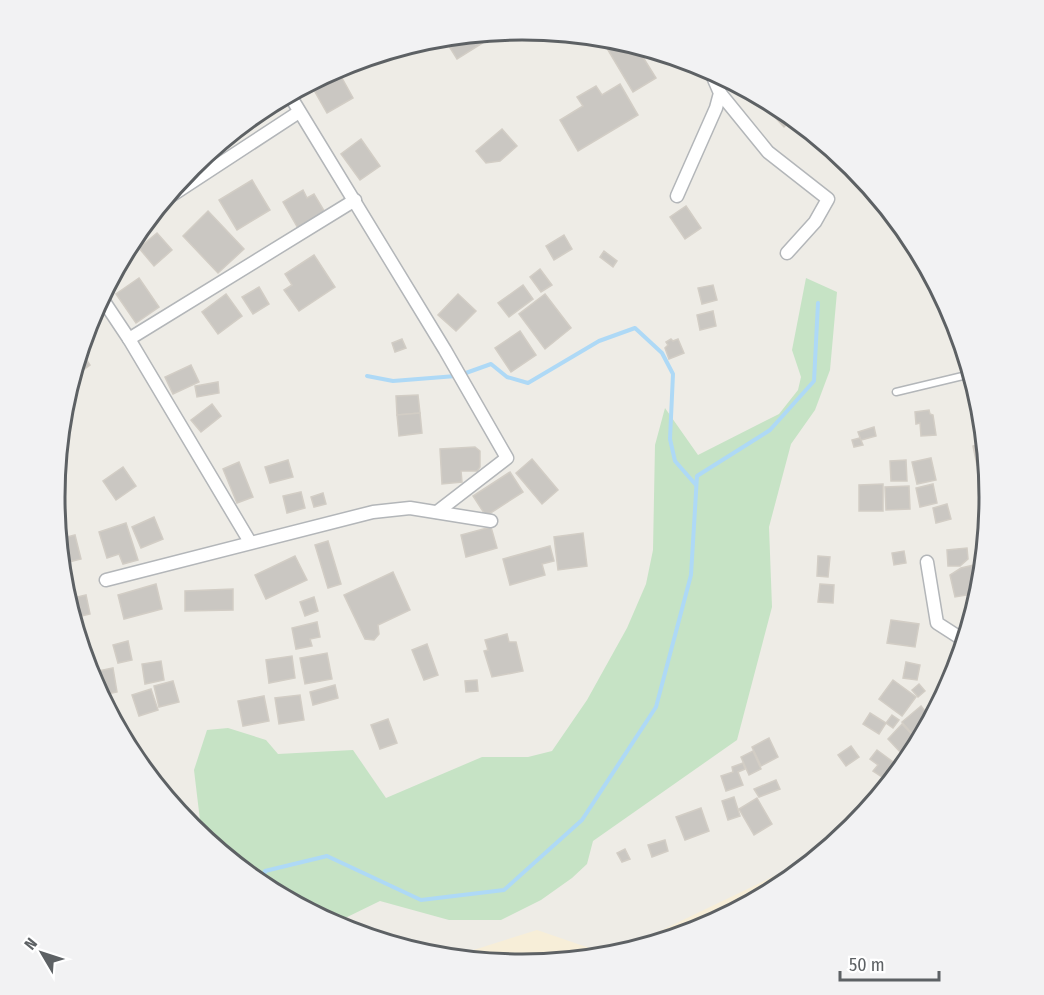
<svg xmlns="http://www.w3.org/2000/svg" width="1044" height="995" font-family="'Fira Sans Condensed',sans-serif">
  <rect width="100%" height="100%" fill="#eeece6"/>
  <!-- green -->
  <path fill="#c6e3c5" d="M806 278 837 292 830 370 815 410 791 444 769 527 772 607 737 740 593 841 587 864 572 878 541 900 501 920H449L380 901 339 921 334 925 262 886 202 837 194 770 207 730 228 728 266 740 278 754 353 750 386 798 482 757H528L552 751 587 700 627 628 646 584 653 550 655 445 665 408 698 455 779 414 798 390 801 377 792 350Z"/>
  <!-- sand -->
  <path fill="#f7eed8" d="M822 853 781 886 701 930 613 956 522 965 448 958 537 930 610 955Z"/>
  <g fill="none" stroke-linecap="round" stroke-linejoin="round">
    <!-- stream -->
    <g stroke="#aed9f6" stroke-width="4">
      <path d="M463 374 491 364 507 377 528 383 599 341 635 328 662 353 673 374 670 439 675 461 696 485"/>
      <path d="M367 376 393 381 456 376"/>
      <path d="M261 885 265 871 327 856 421 900 504 890 582 820 656 707 691 575 697 476 770 430 814 381 818 303"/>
    </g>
  </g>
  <!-- building -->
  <g fill="#cac7c2" stroke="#d2cdc5" stroke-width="1.5">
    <path d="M500 32 457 59 444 38Z"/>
    <path d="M605 38 636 46 656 78 633 92 602 40Z"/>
    <path d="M337 69 353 98 327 113 310 83Z"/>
    <path d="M620 84 638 115 578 151 560 120 583 106 577 97 596 86 602 95Z"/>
    <path d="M776 106 793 118 784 127 770 112Z"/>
    <path d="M502 129 517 146 500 161 486 163 476 151Z"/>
    <path d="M361 139 380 166 360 180 341 154Z"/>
    <path d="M252 180 270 210 237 230 219 200Z"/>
    <path d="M303 190 307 198 314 194 326 214 299 230 283 202Z"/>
    <path d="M686 206 701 228 685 239 670 217Z"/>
    <path d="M208 211 244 249 218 273 183 236Z"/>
    <path d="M157 233 172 250 154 266 139 248Z"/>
    <path d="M564 235 572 249 554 260 546 246Z"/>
    <path d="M604 251 617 261 613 267 600 257Z"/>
    <path d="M314 255 335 287 299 311 284 290 292 285 285 274Z"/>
    <path d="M540 269 552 285 541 292 530 277Z"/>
    <path d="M139 278 159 307 136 323 116 294Z"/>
    <path d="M523 285 533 299 509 317 498 303Z"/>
    <path d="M713 285 717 300 702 304 698 288Z"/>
    <path d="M259 287 269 304 253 314 242 297Z"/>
    <path d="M226 294 242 316 218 334 202 312Z"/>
    <path d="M458 294 476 311 456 331 438 315Z"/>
    <path d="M545 294 571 328 545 349 519 314Z"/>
    <path d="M713 311 716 326 700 330 697 315Z"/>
    <path d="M520 331 536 355 511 372 495 348Z"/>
    <path d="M402 339 406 348 395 352 392 343Z"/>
    <path d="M671 339 673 341 678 339 684 353 669 359 665 348 668 345 666 342Z"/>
    <path d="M81 352 90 365 72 378 79 354Z"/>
    <path d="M191 365 199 382 173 394 165 377Z"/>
    <path d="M218 382 219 393 197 397 195 386Z"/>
    <path d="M418 395 420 413 397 415 396 396Z"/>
    <path d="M212 404 221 416 201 432 191 420Z"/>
    <path d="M929 410 930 414 933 415 936 435 921 436 920 423 916 424 915 412Z"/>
    <path d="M420 413 422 433 399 436 397 415Z"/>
    <path d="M874 427 876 436 861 440 858 432Z"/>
    <path d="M860 438 863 445 854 447 852 440Z"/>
    <path d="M984 443 986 463 977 465 973 446Z"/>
    <path d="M475 447 480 451V467L477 471H461L462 482 442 484 440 449Z"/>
    <path d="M931 458 936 480 917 484 912 462Z"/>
    <path d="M532 459 558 490 542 504 516 473Z"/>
    <path d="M288 460 293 477 270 483 265 467Z"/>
    <path d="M906 460 907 481H891L890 461Z"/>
    <path d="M239 462 253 497 237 503 223 469Z"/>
    <path d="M123 467 136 486 116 500 103 481Z"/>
    <path d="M510 472 523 492 486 516 473 496Z"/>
    <path d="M883 484V511H859V485Z"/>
    <path d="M933 484 937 503 920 507 916 488Z"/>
    <path d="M909 486 910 509 886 510 885 487Z"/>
    <path d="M301 492 305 508 287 513 283 496Z"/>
    <path d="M323 493 326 504 314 507 311 497Z"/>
    <path d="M947 504 951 519 936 523 933 508Z"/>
    <path d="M154 517 163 539 141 548 132 527Z"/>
    <path d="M126 523 138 560 123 564 119 554 107 558 99 532Z"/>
    <path d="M491 527 497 548 466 557 461 535Z"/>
    <path d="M583 533 587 566 558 570 554 537Z"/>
    <path d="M75 535 81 559 61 564 59 539Z"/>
    <path d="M328 541 341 584 328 588 315 545Z"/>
    <path d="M550 546 554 561 542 564 545 575 510 585 503 559Z"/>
    <path d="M967 548 968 559 960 566H948L947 550Z"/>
    <path d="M904 551 906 563 894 565 892 553Z"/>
    <path d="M295 556 307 580 266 599 255 575Z"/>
    <path d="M818 556 830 557 828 577 817 576Z"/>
    <path d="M974 565 979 593 955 597 950 575 961 568Z"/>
    <path d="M393 572 410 610 378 625 379 634 374 640 365 639 344 595Z"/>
    <path d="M156 584 162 609 124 619 118 595Z"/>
    <path d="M820 584 834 585 833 603 818 602Z"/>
    <path d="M233 589V610L185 611V591Z"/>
    <path d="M86 595 90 614 77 617 73 598Z"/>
    <path d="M314 597 318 611 305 616 300 602Z"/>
    <path d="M891 620 919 624 915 647 887 643Z"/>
    <path d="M317 622 320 637 310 639 312 646 296 649 292 628Z"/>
    <path d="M507 634 509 642H516L523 671 492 677 484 651 488 650 485 640Z"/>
    <path d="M128 641 132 660 118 663 113 645Z"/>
    <path d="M427 644 438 675 424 680 412 650Z"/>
    <path d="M327 653 332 679 305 684 300 658Z"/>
    <path d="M292 656 295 678 269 683 266 660Z"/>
    <path d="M161 661 164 680 145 684 142 664Z"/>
    <path d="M906 662 920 665 917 680 903 678Z"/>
    <path d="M113 668 117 692 102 695 98 671Z"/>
    <path d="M477 680 478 691 466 692 465 681Z"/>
    <path d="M893 680 916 697 902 716 879 699Z"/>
    <path d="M173 681 179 702 159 707 154 686Z"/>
    <path d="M919 684 925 691 918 697 912 690Z"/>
    <path d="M335 685 338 698 313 705 310 692Z"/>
    <path d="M151 689 158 710 139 716 132 695Z"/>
    <path d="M300 695 304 720 279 724 275 698Z"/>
    <path d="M264 696 269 721 243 726 238 701Z"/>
    <path d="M921 706 931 719 913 735 902 722Z"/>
    <path d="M870 713 886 723 879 734 863 724Z"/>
    <path d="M892 715 899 720 893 728 886 723Z"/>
    <path d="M388 719 397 743 380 749 371 725Z"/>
    <path d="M902 724 918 741 903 755 888 739Z"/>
    <path d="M769 738 778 757 761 766 752 747Z"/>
    <path d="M851 746 859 757 846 766 838 755Z"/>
    <path d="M877 750 893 762 882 777 873 771 878 765 870 759Z"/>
    <path d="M753 751 761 769 749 775 741 757Z"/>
    <path d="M743 763 745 769 738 772 743 785 726 791 721 776 733 772 732 767Z"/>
    <path d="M776 780 780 789 759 797 754 789Z"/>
    <path d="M734 797 740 816 728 820 722 801Z"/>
    <path d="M757 798 772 824 754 835 739 809Z"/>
    <path d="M701 808 709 831 685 840 676 817Z"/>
    <path d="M665 840 668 851 652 857 648 845Z"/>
    <path d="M625 849 630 859 622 862 617 853Z"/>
  </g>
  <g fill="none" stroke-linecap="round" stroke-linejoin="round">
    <!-- lane casing -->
    <g stroke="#b3b6b9" stroke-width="9">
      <path id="lane" d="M896 392 971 374"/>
    </g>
    <!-- street casing -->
    <g stroke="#b3b6b9" stroke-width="15">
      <g id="street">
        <path d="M720 93 768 152 828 199 815 222 787 253"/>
        <path d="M289 94 445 350 507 458 437 512"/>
        <path d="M677 196 716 108 720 93 710 70"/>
        <path d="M163 201 299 112"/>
        <path d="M101 297 129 339 250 542"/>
        <path d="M129 339 355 200"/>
        <path d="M927 562 937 623 965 641"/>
        <path d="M106 580 373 512 410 508 491 521"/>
      </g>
    </g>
    <!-- lane -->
    <use href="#lane" stroke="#fff" stroke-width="6"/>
    <!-- street -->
    <use href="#street" stroke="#fff" stroke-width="12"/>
  </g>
  <!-- crop -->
  <path d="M0 0H1044V995H0ZM65 497a457 457 0 1 1 914 0a457 457 0 1 1-914 0Z" fill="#f2f2f3" fill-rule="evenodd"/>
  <path fill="none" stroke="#5d6164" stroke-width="3" d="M65 497a457 457 0 1 1 914 0a457 457 0 1 1-914 0Z"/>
  <!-- north arrow -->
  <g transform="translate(42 953) rotate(309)" stroke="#ffffff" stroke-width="4.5" paint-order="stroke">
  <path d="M0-4.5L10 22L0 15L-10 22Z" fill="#5d6164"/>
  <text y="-9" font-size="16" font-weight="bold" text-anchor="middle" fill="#5d6164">N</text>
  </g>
  <!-- scale -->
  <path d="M840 971v9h99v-9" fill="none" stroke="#5d6164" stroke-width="3"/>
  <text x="849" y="971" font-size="18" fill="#5d6164" stroke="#ffffff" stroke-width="4.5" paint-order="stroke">50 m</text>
</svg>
